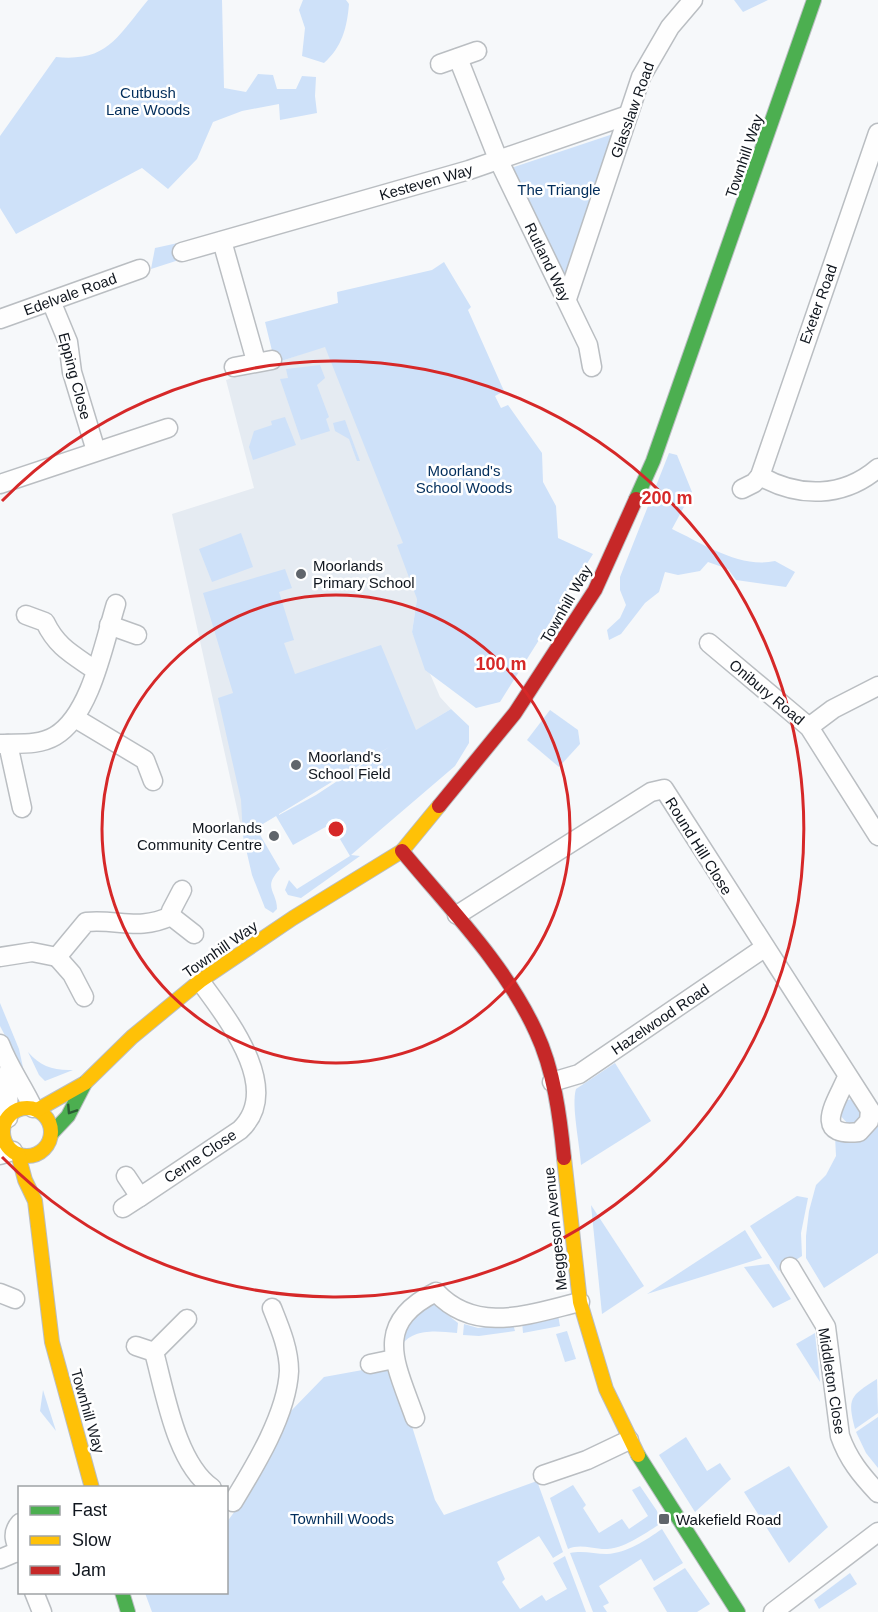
<svg xmlns="http://www.w3.org/2000/svg" width="878" height="1612" font-family="Arial,sans-serif">
  <rect width="100%" height="100%" fill="#f6f8fa"/>
  <!-- built -->
  <path fill="#e5ebf2" d="M325 346 415 555 417 599 412 632 440 697 451 709 243 836 172 514 254 488 226 380Z"/>
  <!-- green -->
  <g fill="#cee1f9" fill-rule="evenodd">
    <path d="M148 0H222L224 88 246 92 258 74 273 75 277 89H296L302 76 316 77 315 96 317 113 280 120 279 104 242 111 213 122 197 159 168 189 142 168 16 234 0 208V136L56 57C108 62 117 37 148 0Z"/>
    <path d="M303 0H346L349 4C347 28 342 47 324 63L302 56 305 28 299 10Z"/>
    <path d="M734 0H768L743 12Z"/>
    <path d="M616 133 567 281 511 168Z"/>
    <path d="M178 243 182 259 151 269 155 248Z"/>
    <path d="M444 262 471 307 468 310 504 391 495 396 501 408 508 405 542 453 543 482 556 506 558 538 593 554 500 702 476 708 425 670 412 632 417 599 397 545 403 543 325 347 275 363 265 322 338 303 337 292 432 270Z"/>
    <path d="M320 365 325 378 317 385 329 417 326 419 330 431 301 440 280 379 288 378 286 369Z"/>
    <path d="M285 417 296 445 253 460 249 447 254 431 272 425 271 421Z"/>
    <path d="M345 420 360 461H357L349 439 335 431 333 423Z"/>
    <path d="M669 453 677 455 692 492 672 529C702 543 740 569 775 561L795 572 786 587 736 580 728 569 708 562 700 571 678 575 665 572 659 592 645 603 621 634 609 640 607 630 620 618 626 605 620 590V577Z"/>
    <path d="M241 533 253 567 212 582 199 549Z"/>
    <path d="M285 569 292 588 279 592 294 640 284 643 295 674 381 645 416 730 451 709 469 726V743L455 766 351 855 360 856 301 898 288 895 285 890 289 880 297 889 350 856 331 824 293 845 276 816 256 828 280 869C262 888 277 891 277 909L273 913 265 908 252 875 243 836 241 800 218 698 233 693 203 593ZM389 747 316 795 279 815V814Z"/>
    <path d="M550 710 578 730 580 744 559 767 527 740Z"/>
    <path d="M0 1003 19 1049 24 1072 0 1026Z"/>
    <path d="M28 1052C40 1066 54 1071 73 1070L45 1081 39 1075Z"/>
    <path d="M615 1063 651 1121 581 1165C580 1145 571 1105 576 1089Z"/>
    <path d="M854 1099 864 1115 856 1123H847L839 1114 846 1100Z"/>
    <path d="M878 1117V1253L824 1288 806 1258V1236L809 1211 816 1185 826 1175 836 1156 835 1136Z"/>
    <path d="M797 1196 808 1198 801 1233 802 1256 779 1271 750 1226Z"/>
    <path d="M591 1205 644 1286 602 1314Z"/>
    <path d="M745 1230 762 1258 647 1294Z"/>
    <path d="M769 1264 791 1299 773 1308 744 1267Z"/>
    <path d="M434 1304 458 1323 457 1333C434 1331 411 1328 399 1349 399 1326 413 1311 434 1304Z"/>
    <path d="M558 1315 560 1326 523 1333 522 1321Z"/>
    <path d="M464 1324 478 1328 513 1324 515 1331 479 1336 463 1335Z"/>
    <path d="M567 1331 576 1359 565 1362 556 1334Z"/>
    <path d="M815 1333 820 1382 796 1344Z"/>
    <path d="M379 1367 395 1372 435 1500 444 1515 537 1481 563 1552 553 1558 539 1536 497 1562 505 1579 502 1582 520 1609 542 1595 546 1601 567 1589 553 1563 565 1556 586 1612H152L145 1593 226 1592 227 1522 252 1487 289 1413 324 1377Z"/>
    <path d="M877 1379 878 1413 855 1429C847 1398 850 1396 877 1379Z"/>
    <path d="M43 1390 56 1431 40 1411Z"/>
    <path d="M878 1417V1468L866 1453 856 1432Z"/>
    <path d="M686 1437 707 1471 720 1463 731 1479 695 1512 659 1455Z"/>
    <path d="M789 1466 828 1527 789 1563 744 1492Z"/>
    <path d="M573 1485 586 1505 583 1508 599 1533 622 1519 629 1529 648 1516 632 1490 640 1486 657 1511 660 1524C642 1535 623 1550 602 1549 590 1548 579 1544 568 1549L550 1498Z"/>
    <path d="M662 1529 683 1563 654 1581 641 1559 599 1586 609 1603 603 1606 607 1612H593L570 1553C583 1550 594 1554 607 1554 627 1553 646 1540 662 1529Z"/>
    <path d="M685 1568 710 1604 697 1612H667L653 1588Z"/>
    <path d="M850 1573 857 1584 819 1609 814 1600Z"/>
  </g>
  <g fill="none" stroke-linecap="round" stroke-linejoin="round">
    <!-- street casing -->
    <g stroke="#babec2" stroke-width="21">
      <g id="street">
        <path d="M458 58 498 159 588 345 592 367"/>
        <path d="M440 64 477 51"/>
        <path d="M222 241 256 361"/>
        <path d="M182 252 469 170 628 115"/>
        <path d="M567 299 641 77 670 27 693 0"/>
        <path d="M51 301 68 342 72 372 96 451"/>
        <path d="M0 319 140 269"/>
        <path d="M234 367 272 360"/>
        <path d="M760 476C799 498 843 498 878 468"/>
        <path d="M0 484 168 428"/>
        <path d="M742 489 754 483 760 476 878 133"/>
        <path d="M26 615 45 622C57 647 72 654 95 670"/>
        <path d="M109 625 137 635"/>
        <path d="M709 643 809 727 878 836"/>
        <path d="M75 718 145 760 153 781"/>
        <path d="M809 727 833 709 878 686"/>
        <path d="M0 744C18 743 38 746 55 736 91 715 104 642 116 604"/>
        <path d="M8 744 22 808"/>
        <path d="M457 915 651 792 664 789 870 1110 869 1121 859 1132C809 1138 839 1098 847 1077"/>
        <path d="M171 916V911L182 890"/>
        <path d="M171 916 194 934"/>
        <path d="M0 957 32 952 57 957 86 922C119 919 139 931 171 916"/>
        <path d="M57 957 72 974 84 997"/>
        <path d="M0 1044C9 1068 23 1086 33 1108"/>
        <path d="M552 1082 579 1074 764 948"/>
        <path d="M8 1118 9 1069"/>
        <path d="M0 1155 13 1151"/>
        <path d="M126 1176 140 1197 240 1130C284 1089 227 1018 200 981"/>
        <path d="M123 1208 140 1197"/>
        <path d="M790 1267 826 1327 840 1436C848 1459 861 1475 878 1493"/>
        <path d="M0 1293 15 1299"/>
        <path d="M136 1346 154 1352C165 1392 176 1463 212 1488"/>
        <path d="M154 1352 187 1319"/>
        <path d="M370 1364 394 1359"/>
        <path d="M415 1418C396 1364 371 1324 436 1292 476 1335 530 1314 580 1302"/>
        <path d="M543 1475 587 1460 629 1440"/>
        <path d="M233 1502C255 1466 287 1414 289 1371 289 1349 280 1328 272 1308"/>
        <path d="M20 1523C11 1533 15 1542 20 1553"/>
        <path d="M0 1559 19 1551"/>
        <path d="M34 1592 42 1612"/>
        <path d="M773 1612 878 1532"/>
      </g>
    </g>
    <!-- fast casing -->
    <g stroke="#babec2" stroke-width="16">
      <g id="fast">
        <path d="M636 499 653 461 814 0"/>
        <path d="M51 1134 68 1116 85 1083"/>
        <path d="M638 1455 738 1612"/>
        <path d="M122 1592 128 1612"/>
      </g>
    </g>
    <!-- slow casing -->
    <g stroke="#babec2" stroke-width="16">
      <g id="slow">
        <circle cx="27" cy="1132" r="24"/>
        <path d="M37 1110 85 1083 132 1037 200 981 293 918 402 851 439 806"/>
        <path d="M18 1154 25 1180 35 1201 52 1342 92 1488"/>
        <path d="M564 1158 580 1302 606 1389 638 1455"/>
      </g>
    </g>
    <!-- jam casing -->
    <g stroke="#babec2" stroke-width="16">
      <g id="jam">
        <path d="M439 806 515 713 595 590 636 499"/>
        <path d="M402 851C449 908 505 964 536 1032 554 1070 560 1117 564 1158"/>
      </g>
    </g>
    <!-- street -->
    <use href="#street" stroke="#fefefe" stroke-width="18"/>
    <!-- fast -->
    <use href="#fast" stroke="#4caf50" stroke-width="14"/>
    <!-- slow -->
    <use href="#slow" stroke="#ffc107" stroke-width="14"/>
    <!-- jam -->
    <use href="#jam" stroke="#c62828" stroke-width="14"/>
  </g>
  <!-- one-way arrows -->
  <defs><path id="oneway-chevron" d="M-2-3.5L2.5 0L-2 3.5" fill="none" stroke-width="1.6" stroke-linecap="round" stroke-linejoin="round" transform="scale(1.5)"/></defs>
  <use stroke="#2b5b34" href="#oneway-chevron" transform="translate(71 1110) rotate(123)"/>
  <!-- distance rings -->
  <g fill="none" stroke="#d62828" stroke-width="3">
    <circle cx="336" cy="829" r="234"/>
    <path d="M2 501A468 468 0 1 1 2 1157"/>
  </g>
  <!-- markers -->
  <g fill="#60656b" stroke="#fff" stroke-width="2">
    <circle cx="301" cy="574" r="6"/>
    <circle cx="296" cy="765" r="6"/>
    <circle cx="274" cy="836" r="6"/>
    <rect x="658" y="1513" width="12" height="12" rx="3"/>
  </g>
  <g text-anchor="middle" dominant-baseline="central" stroke-width="5" stroke-linejoin="round" paint-order="stroke">
    <!-- park labels -->
    <g font-size="15" fill="#022e5c" stroke="#fff">
      <text x="148" y="92">Cutbush<tspan x="148" dy="17">Lane Woods</tspan></text>
      <text x="559" y="189">The Triangle</text>
      <text x="464" y="470">Moorland's<tspan x="464" dy="17">School Woods</tspan></text>
      <text x="342" y="1518">Townhill Woods</text>
    </g>
    <!-- street labels -->
    <g font-size="15" fill="#10161e" stroke="#fff">
      <text transform="translate(632 110) rotate(-70)">Glasslaw Road</text>
      <text transform="translate(744 156) rotate(-71)">Townhill Way</text>
      <text transform="translate(426 182) rotate(-16)">Kesteven Way</text>
      <text transform="translate(548 262) rotate(64)">Rutland Way</text>
      <text transform="translate(70 294) rotate(-20)">Edelvale Road</text>
      <text transform="translate(818 304) rotate(-70)">Exeter Road</text>
      <text transform="translate(75 376) rotate(75)">Epping Close</text>
      <text transform="translate(566 604) rotate(-60)">Townhill Way</text>
      <text transform="translate(767 692) rotate(40)">Onibury Road</text>
      <text transform="translate(699 846) rotate(58)">Round Hill Close</text>
      <text transform="translate(220 949) rotate(-35)">Townhill Way</text>
      <text transform="translate(660 1019) rotate(-34)">Hazelwood Road</text>
      <text transform="translate(200 1156) rotate(-34)">Cerne Close</text>
      <text transform="translate(555 1229) rotate(-96)">Meggeson Avenue</text>
      <text transform="translate(832 1381) rotate(81)">Middleton Close</text>
      <text transform="translate(88 1411) rotate(74)">Townhill Way</text>
    </g>
    <!-- poi labels -->
    <g font-size="15" fill="#10161e" stroke="#fff" text-anchor="start">
      <text x="313" y="565">Moorlands<tspan x="313" dy="17">Primary School</tspan></text>
      <text x="308" y="756">Moorland's<tspan x="308" dy="17">School Field</tspan></text>
      <text x="262" y="827" text-anchor="end">Moorlands<tspan x="262" dy="17">Community Centre</tspan></text>
      <text x="676" y="1519">Wakefield Road</text>
    </g>
  </g>
  <circle cx="336" cy="829" r="9" fill="#d62828" stroke="#fff" stroke-width="3"/>
  <g font-size="18" text-anchor="middle" font-weight="bold" fill="#d62828" stroke="#fff" stroke-width="5" stroke-linejoin="round" paint-order="stroke">
    <text x="667" y="504">200 m</text>
    <text x="501" y="670">100 m</text>
  </g>
  <!-- legend -->
  <rect x="18" y="1486" width="210" height="108" fill="#ffffff" stroke="#9fa2a5" stroke-width="1.5"/>
  <rect x="30" y="1506" width="30" height="9" fill="#4caf50" stroke="#9fa2a5" stroke-width="1.5"/>
  <text x="72" y="1516" font-size="18" fill="#10161e">Fast</text>
  <rect x="30" y="1536" width="30" height="9" fill="#ffc107" stroke="#9fa2a5" stroke-width="1.5"/>
  <text x="72" y="1546" font-size="18" fill="#10161e">Slow</text>
  <rect x="30" y="1566" width="30" height="9" fill="#c62828" stroke="#9fa2a5" stroke-width="1.5"/>
  <text x="72" y="1576" font-size="18" fill="#10161e">Jam</text>
</svg>
